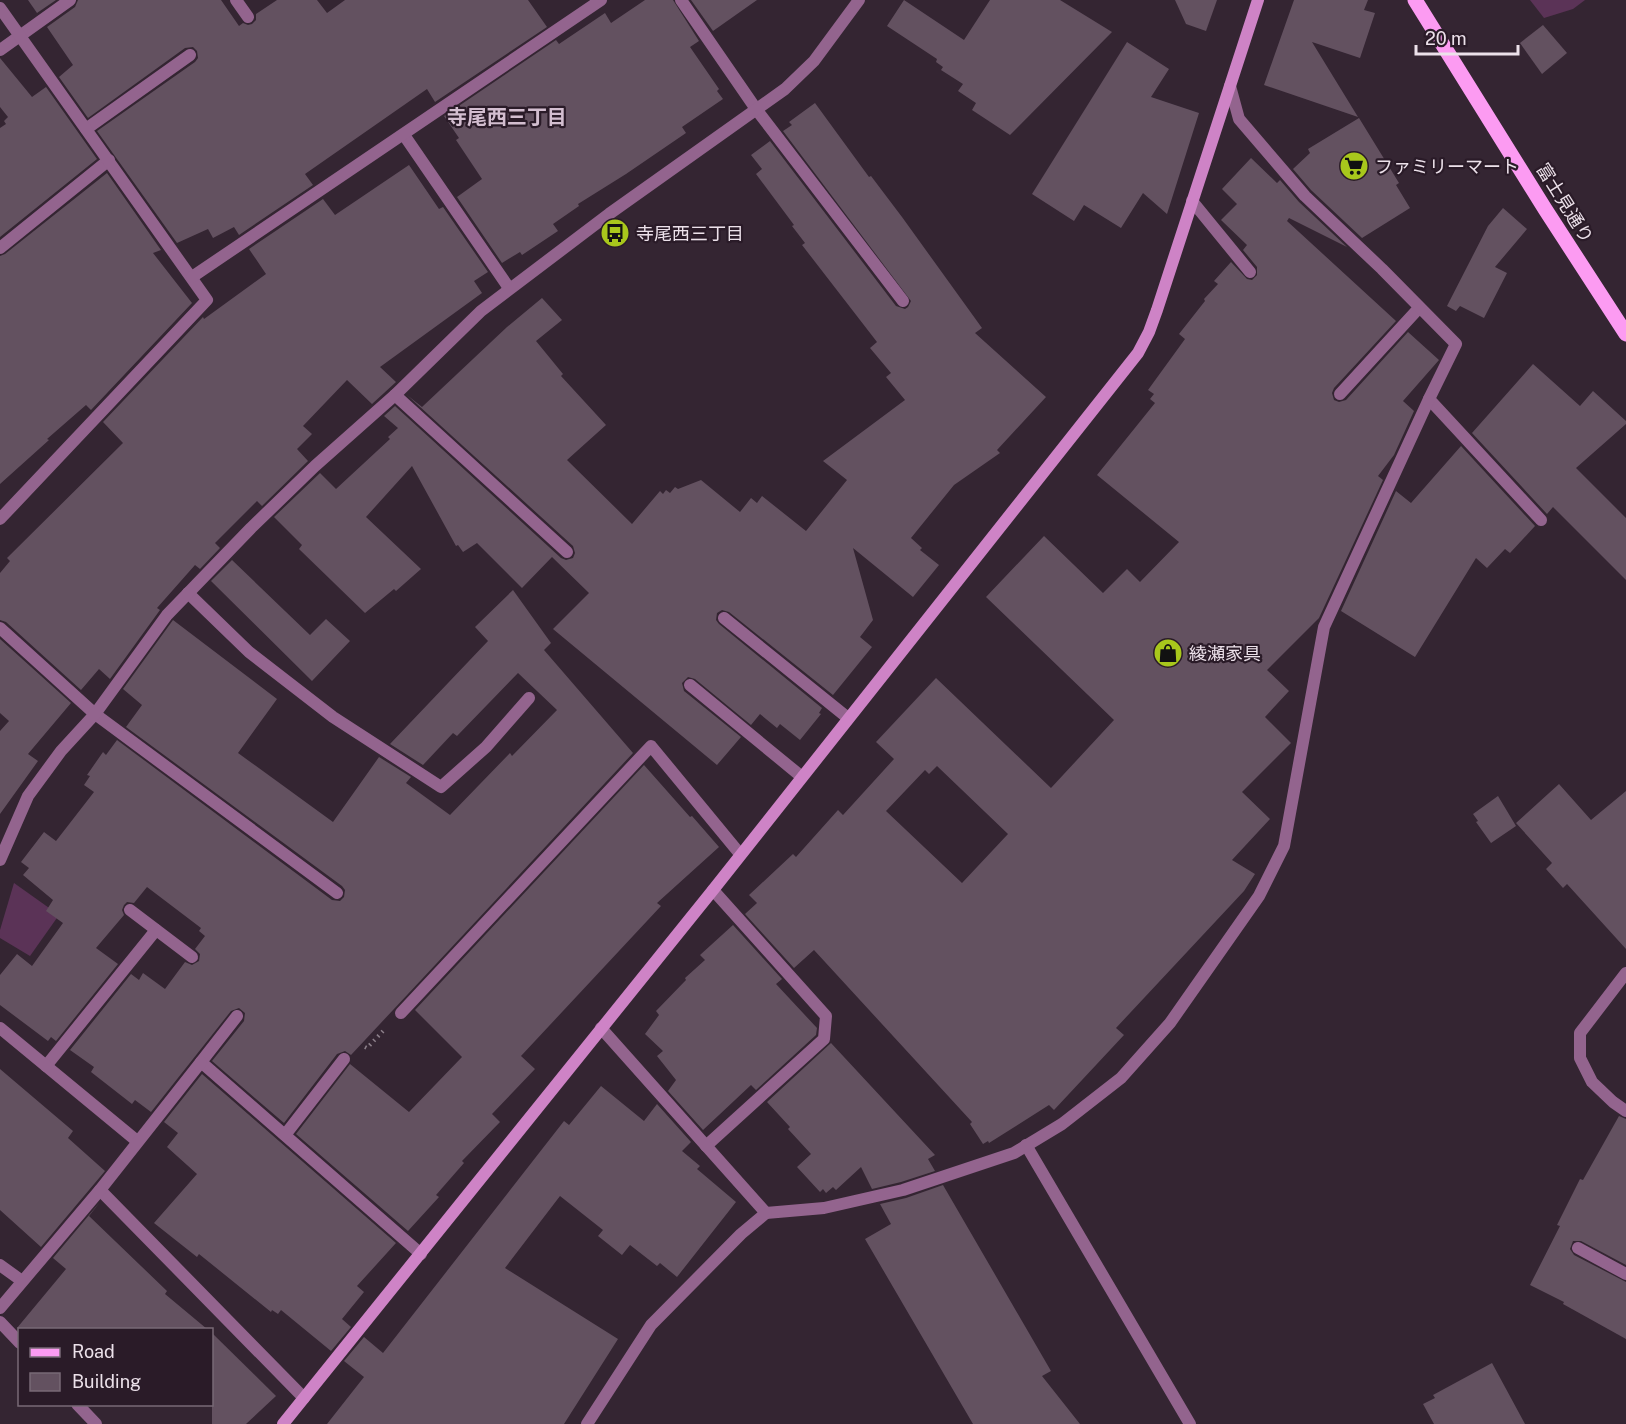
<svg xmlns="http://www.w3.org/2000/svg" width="1626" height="1424" font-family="'Public Sans','Noto Sans JP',sans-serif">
  <rect width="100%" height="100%" fill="#342532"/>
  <!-- green -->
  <g fill="#5b3357">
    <path d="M1530 0H1585L1573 9 1544 18Z"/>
    <path d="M14 883 59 915 30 956 0 938V930Z"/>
  </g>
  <!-- building -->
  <g fill="#635160" fill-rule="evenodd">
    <path d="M28 0H56L37 13Z"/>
    <path d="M78 0H221L239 26 243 23 248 25 252 24 256 20V14L277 0H317L327 13 345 0H528L547 27 435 102 427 89 305 174 313 185 239 235 234 227 213 238 208 229 177 243 97 131 195 62 198 58 197 51 193 47 185 48 88 118 59 77 73 65 47 27 75 7Z"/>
    <path d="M645 0H673L699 41 690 47 719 89 717 91 723 99 682 127 686 133 626 174 578 204 579 206 553 224 558 231 522 255 520 252 502 263 457 197 482 179 456 140 459 138 444 116 556 40 559 44 605 13 611 23Z"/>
    <path d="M691 0H757L713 31Z"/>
    <path d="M904 0 964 40 990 0H1060L1112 32 1010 135 972 110 976 103 958 91 963 84 941 70 943 67 936 62 937 59 887 26Z"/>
    <path d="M1175 0H1217L1206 31 1186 24Z"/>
    <path d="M1294 0H1368L1364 10 1375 13 1360 58 1312 42 1358 117 1264 85Z"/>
    <path d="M1543 25 1567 53 1542 74 1520 43Z"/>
    <path d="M1127 42 1169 69 1151 97 1199 113 1167 214 1143 193 1121 228 1084 205 1074 221 1032 194Z"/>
    <path d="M0 58 32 97 46 87 97 159 0 237V128L6 124 4 121 8 117 0 107Z"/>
    <path d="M815 103 869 177 871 176 902 217 982 328 975 333 1046 397 997 450 1000 453 954 485 911 538 922 548 920 550 939 565 913 597 853 548 873 620 860 637 872 647 833 695 729 612 722 610 717 613 716 620 719 624 822 708 819 713 821 714 800 740 780 724 777 728 760 714 751 725 695 679 688 677 682 683 684 691 741 737 717 765 553 629 589 593 552 557 522 588 477 543 463 552 458 545 456 546 412 466 366 517 421 569 396 591 394 589 365 613 299 549 302 545 274 517 320 473 336 489 390 439 388 437 398 428 384 416 395 406 561 558 566 560 573 558 575 553 573 546 407 395 422 407 507 327 542 298 562 320 536 341 563 374 561 376 606 425 567 460 632 524 660 491 663 494 666 490 670 493 675 487 678 489 701 480 740 512 751 498 757 503 762 496 806 531 847 480 823 461 905 400 886 377 891 373 870 348 877 342 802 245 805 243 792 226 794 225 756 174 762 169 751 155 770 141 896 306 905 309 908 307 911 301 783 131 792 125 789 122Z"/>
    <path d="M1359 118 1399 183 1396 185 1410 208 1362 238 1311 190 1293 169 1310 153 1308 149Z"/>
    <path d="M1251 158 1277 183 1280 180 1299 202 1347 247 1289 218 1287 221 1396 321 1334 388 1332 393 1334 400 1339 402 1346 400 1408 332 1439 360 1403 401 1414 411 1394 455 1378 476 1383 480 1319 618 1267 670 1289 691 1265 717 1291 743 1242 792 1270 819 1232 860 1255 874 1244 891 1116 1028 1124 1035 1054 1110 1049 1105 989 1143 988 1141 983 1144 970 1124 972 1122 814 950 794 968 745 914 757 903 749 895 793 854 796 857 838 810 843 815 894 759 876 742 936 678 1051 788 1114 720 986 597 1044 536 1103 593 1127 569 1140 582 1179 542 1097 475 1155 403 1150 399 1154 394 1148 390 1185 339 1179 334 1205 301 1204 299 1218 284 1214 281 1231 262 1247 279 1252 280 1257 275V267L1243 250 1247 245 1221 220 1237 204 1222 189ZM937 766 1008 834 962 883 886 811 925 770 929 774Z"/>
    <path d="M409 165 439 209 443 207 488 272 474 281 482 293 380 367 396 382 372 404 347 380 303 426 312 434 297 449 308 461 262 506 257 501 215 543 220 548 200 569 195 565 157 608 160 610 110 679 99 669 81 690 6 622 0 620V573L10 561 7 558 123 443 103 422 203 317 204 319 266 274 249 249 323 199 335 215Z"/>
    <path d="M107 173 161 250 153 253 192 303 91 410 86 405 47 439 49 440 0 484V256L5 254Z"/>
    <path d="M1503 208 1527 229 1495 267 1507 273 1484 318 1460 306 1456 311 1447 306 1488 226Z"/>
    <path d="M1533 364 1580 406 1593 391 1626 421V424L1576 468 1626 518V580L1553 507 1547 514 1472 433Z"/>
    <path d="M1461 446 1535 526 1510 553 1505 549 1487 568 1476 558 1415 657 1341 611 1396 491 1411 503Z"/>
    <path d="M232 560 310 635 326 619 350 641 312 681 211 581Z"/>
    <path d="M513 590 551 643 544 650 633 753 351 1055 345 1051 337 1054 284 1123 212 1061 244 1021 245 1013 239 1008 231 1011 151 1112 135 1100 132 1104 91 1072 94 1067 70 1050 131 974 139 980 143 973 165 989 185 962 192 965 199 961 200 954 195 949 205 936 199 931 201 928 147 887 134 903 127 902 124 905 122 910 124 915 96 948 118 964 56 1041 51 1037 48 1041 0 1005V975L17 954 32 966 63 923 46 911 53 900 23 875 29 868 21 862 44 832 56 841 94 792 84 785 90 776 87 775 103 752 106 755 117 740 332 900 340 901 344 897 345 890 342 886 126 727 142 705 123 689 173 620 277 699 238 753 333 822 379 757 411 777 406 783 450 815 510 753 512 756 557 710 518 673 457 736 453 733 423 765 390 744 488 641 475 627Z"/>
    <path d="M0 639 71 703 28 754 38 761 0 814V731L9 721 0 713Z"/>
    <path d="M644 765 690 817 692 816 719 847 657 903 661 906 521 1056 535 1069 492 1114 500 1122 462 1161 464 1163 436 1195 439 1197 408 1231 296 1134 350 1064 409 1112 462 1057 415 1010Z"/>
    <path d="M1559 784 1591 820 1626 791V949L1567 884 1563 888 1546 869 1552 863 1516 823Z"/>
    <path d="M1498 796 1516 826 1491 843 1476 822 1478 821 1473 814Z"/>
    <path d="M733 925 782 979 776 984 817 1028 816 1035 756 1090 751 1085 703 1130 668 1091 676 1080 657 1056 663 1051 645 1034 659 1015 656 1011 686 980 685 978 705 960 700 955Z"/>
    <path d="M831 1043 935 1155 928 1159 935 1171 901 1182 872 1189 861 1167 836 1190 833 1187 826 1193 823 1189 820 1192 797 1167 811 1154 788 1129 790 1127 767 1102Z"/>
    <path d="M0 1069 73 1131 68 1138 105 1171 41 1247 0 1210Z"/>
    <path d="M202 1074 396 1243 357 1286 364 1292 342 1319 351 1327 331 1351 281 1310 278 1314 272 1310 271 1312 199 1254 197 1257 154 1223 197 1174 167 1147 178 1133 164 1122Z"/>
    <path d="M601 1086 644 1121 657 1104 691 1142 682 1151 700 1166 697 1169 736 1202 677 1277 660 1263 657 1266 630 1245 622 1255 598 1236 603 1230 560 1196 505 1268 618 1339 564 1424H327L364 1377 344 1361 364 1337 383 1353 564 1121 569 1125Z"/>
    <path d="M1619 1116 1626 1119V1265L1581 1241H1573L1570 1249 1574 1255 1626 1282V1339L1563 1304 1564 1302 1530 1285 1560 1226 1557 1225 1580 1179 1583 1180Z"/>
    <path d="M943 1185 1051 1371 1042 1376 1080 1424H973L865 1239 891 1224 880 1204 906 1198Z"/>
    <path d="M100 1202 89 1216 167 1291 165 1294 207 1329H19L17 1328 66 1269 53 1258Z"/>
    <path d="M212 1333 276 1396 246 1424H212Z"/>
    <path d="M1492 1363 1525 1424H1434L1423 1404 1435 1398 1433 1395Z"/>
  </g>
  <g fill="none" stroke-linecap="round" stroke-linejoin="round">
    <!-- path -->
    <path stroke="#8d808b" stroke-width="4" stroke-dasharray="1.5 4.5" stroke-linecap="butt" d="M365 1047 367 1048 385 1029"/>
    <!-- lane -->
    <g stroke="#93648e" stroke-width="12">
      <path d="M236 0 248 17"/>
      <path d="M0 50 70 0"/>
      <path d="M756 109 903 301"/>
      <path d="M86 129 190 55"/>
      <path d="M404 135 509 288"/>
      <path d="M1192 201 1250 272"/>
      <path d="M0 248 109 160"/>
      <path d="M1340 394 1419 308"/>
      <path d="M395 395 567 552"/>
      <path d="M1429 399 1541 520"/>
      <path d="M188 593 249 652 333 717 441 787 486 747 529 698"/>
      <path d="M724 618 848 718"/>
      <path d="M690 685 802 777"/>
      <path d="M130 910 192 957"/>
      <path d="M401 1013 651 746 740 854"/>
      <path d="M237 1016 201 1062 421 1254"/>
      <path d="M46 1066 156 930"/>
      <path d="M285 1135 344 1059"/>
      <path d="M706 1146 824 1039 826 1016 713 890"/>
      <path d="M100 1190 304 1398"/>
    </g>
    <!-- street -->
    <g stroke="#93648e" stroke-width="12">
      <path d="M681 0 756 109"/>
      <path d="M0 8 207 300 0 519"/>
      <path d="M192 277 601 0"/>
      <path d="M0 628 95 714 337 893"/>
      <path d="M0 860 28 796 61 751 95 714 167 615 251 528 315 466 395 395 481 311 609 214 785 89 814 61 859 0"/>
      <path d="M1626 973 1580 1033V1058L1592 1082 1613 1102 1626 1111"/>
      <path d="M0 1028 137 1141"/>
      <path d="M1026 1145 1190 1424"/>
      <path d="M766 1213 824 1208 903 1190 1014 1153 1062 1124 1121 1078 1170 1023 1259 896 1284 846 1324 627 1429 399 1456 344 1382 269 1305 196 1239 119 1230 86"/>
      <path d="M1578 1248 1626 1274"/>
      <path d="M0 1265 22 1281"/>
      <path d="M0 1308 100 1190 201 1062"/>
      <path d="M0 1322 20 1343"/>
      <path d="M77 1404 96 1424"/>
      <path d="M587 1424 651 1325 741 1234 766 1213 601 1028"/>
    </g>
    <!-- secondary -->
    <path stroke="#ce83c6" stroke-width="12" d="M283 1424 713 890 1138 353 1149 332 1157 310 1258 0"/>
    <!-- primary -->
    <path stroke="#fc9bf2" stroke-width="15" d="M1415 0 1545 209 1626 334"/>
  </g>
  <!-- icons -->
  <defs>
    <g id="supermarket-disc" transform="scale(1.5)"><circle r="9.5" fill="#a8c71c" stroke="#2a1b28"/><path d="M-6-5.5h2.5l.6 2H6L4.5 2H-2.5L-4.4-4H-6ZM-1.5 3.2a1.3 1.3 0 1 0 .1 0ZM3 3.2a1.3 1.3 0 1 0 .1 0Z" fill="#111"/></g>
    <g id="bus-disc" transform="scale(1.5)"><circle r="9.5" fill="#a8c71c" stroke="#2a1b28"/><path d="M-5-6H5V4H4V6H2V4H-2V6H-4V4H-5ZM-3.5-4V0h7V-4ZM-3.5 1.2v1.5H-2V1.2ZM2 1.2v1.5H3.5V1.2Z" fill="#111"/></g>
    <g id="shop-disc" transform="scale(1.5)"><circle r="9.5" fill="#a8c71c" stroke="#2a1b28"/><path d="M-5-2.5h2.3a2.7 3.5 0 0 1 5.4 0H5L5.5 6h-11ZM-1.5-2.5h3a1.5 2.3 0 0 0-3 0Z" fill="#111"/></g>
  </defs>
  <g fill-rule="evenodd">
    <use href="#supermarket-disc" x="1354" y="166"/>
    <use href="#bus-disc" x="615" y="233"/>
    <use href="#shop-disc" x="1168" y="653"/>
  </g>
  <g text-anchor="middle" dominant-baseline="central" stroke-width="4.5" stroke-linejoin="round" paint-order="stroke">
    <!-- poi labels -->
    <g font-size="18" fill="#ece1ea" stroke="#2a1b28" text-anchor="start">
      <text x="1375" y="166">ファミリーマート</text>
      <text x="636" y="233">寺尾西三丁目</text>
      <text x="1189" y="653">綾瀬家具</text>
    </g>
    <!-- street labels -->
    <g font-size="18" fill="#ece1ea" stroke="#2a1b28">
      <text transform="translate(1565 203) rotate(58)">富士見通り</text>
    </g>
    <!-- neighbourhood labels -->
    <g font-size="20" font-weight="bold" fill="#d3bed0" stroke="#2a1b28">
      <text x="507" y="117">寺尾西三丁目</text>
    </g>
  </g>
  <!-- legend -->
  <rect x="18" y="1328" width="195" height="78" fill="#2a1b28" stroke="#786a76" stroke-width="1.5"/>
  <rect x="30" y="1348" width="30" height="9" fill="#fc9bf2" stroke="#786a76" stroke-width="1.5"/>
  <text x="72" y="1358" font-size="18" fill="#ece1ea">Road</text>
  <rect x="30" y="1373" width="30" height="18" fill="#635160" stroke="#786a76" stroke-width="1.5"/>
  <text x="72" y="1388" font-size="18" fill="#ece1ea">Building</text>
  <!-- scale -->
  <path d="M1416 45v9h102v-9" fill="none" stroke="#ece1ea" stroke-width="3"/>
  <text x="1425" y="45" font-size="18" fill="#ece1ea" stroke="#2a1b28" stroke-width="4.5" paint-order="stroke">20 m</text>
</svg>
